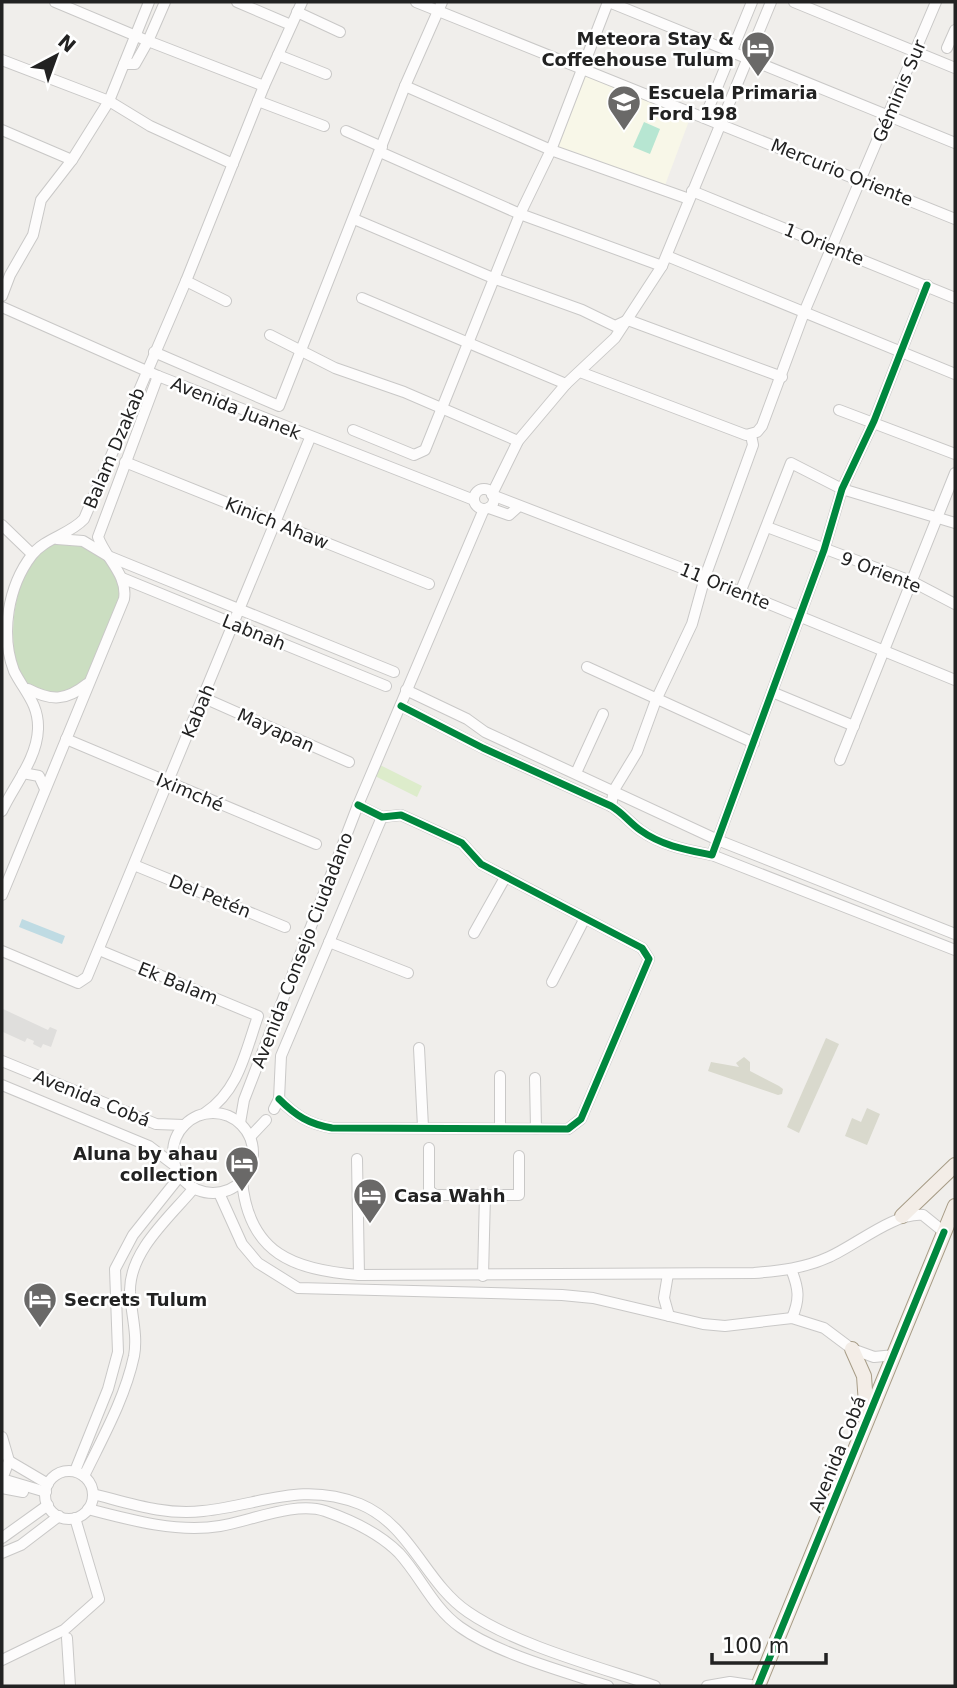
<svg xmlns="http://www.w3.org/2000/svg" width="957" height="1688" font-family="'DejaVu Sans',sans-serif">
  <rect width="100%" height="100%" fill="#f0eeeb"/>
  <!-- residential -->
  <path fill="#dfdedc" d="M3 1009 48 1030 50 1027 57 1030 51 1047 43 1044 41 1048 33 1044 34 1041 27 1038 25 1042 3 1032Z"/>
  <!-- education -->
  <path fill="#f8f7e8" d="M585 76 690 118 664 188 557 146Z"/>
  <!-- construction -->
  <g fill="#d9d9cd">
    <path d="M826 1038 839 1044 799 1133 787 1127Z"/>
    <path d="M744 1057 750 1062V1071L779 1086 783 1089 782 1094 778 1095 708 1071 711 1062 739 1067 736 1063Z"/>
    <path d="M867 1108 880 1114 867 1145 845 1136 852 1118 861 1122Z"/>
  </g>
  <!-- grass -->
  <path fill="#ddeccb" d="M378 764 422 786 417 797 373 775Z"/>
  <!-- forest -->
  <path fill="#cbdec1" d="M73 542C105 553 108 561 124 590L85 683 55 698C48 695 36 693 30 688 0 660 12 561 51 544 57 541 67 543 73 542Z"/>
  <!-- pitch -->
  <path fill="#b7e6d2" d="M644 122 660 129 650 154 633 147Z"/>
  <!-- water -->
  <path fill="#bfdbe3" d="M22 919 65 936 62 944 19 927Z"/>
  <g fill="none" stroke-linecap="round" stroke-linejoin="round">
    <!-- minor casing -->
    <g stroke="#c9c8c7" stroke-width="12">
      <g id="minor">
        <path d="M55 2 148 41 135 64H124"/>
        <path d="M165 2 148 41 264 86"/>
        <path d="M237 2 291 25"/>
        <path d="M416 2 955 219"/>
        <path d="M609 2 955 143"/>
        <path d="M794 2 955 68"/>
        <path d="M297 12 340 32"/>
        <path d="M947 48 955 30"/>
        <path d="M278 55 326 74"/>
        <path d="M2 60 109 101 150 126 233 164"/>
        <path d="M405 86 551 150 689 199"/>
        <path d="M258 101 324 126"/>
        <path d="M705 117 752 2"/>
        <path d="M2 130 72 160"/>
        <path d="M346 131 382 147"/>
        <path d="M380 152 520 214 662 266"/>
        <path d="M692 191 955 298"/>
        <path d="M354 219 493 278 582 310 615 326 628 320 782 377"/>
        <path d="M667 256 955 374"/>
        <path d="M2 296 10 275 33 235 41 200 72 160 109 101 149 2"/>
        <path d="M362 298 566 384"/>
        <path d="M226 301 186 281 264 86 302 2"/>
        <path d="M2 307 158 376 474 500"/>
        <path d="M270 335 335 368 404 392 518 441"/>
        <path d="M154 352 279 406 405 86 442 2"/>
        <path d="M580 372 746 435 757 432 762 426 805 310 936 2"/>
        <path d="M839 410 955 454"/>
        <path d="M353 430 414 455 425 450 520 214 551 150 608 2"/>
        <path d="M125 462 429 584"/>
        <circle cx="484" cy="499" r="10"/>
        <path d="M492 494 518 441 566 384 615 338 662 266 771 2"/>
        <path d="M492 495 679 567 955 680"/>
        <path d="M489 508 509 515 519 506"/>
        <path d="M2 525 32 554"/>
        <path d="M767 527 911 581 955 604"/>
        <path d="M57 539 83 541 108 556 394 672"/>
        <path d="M122 578 386 686"/>
        <path d="M740 593 791 463 842 489 955 523"/>
        <path d="M587 667 754 743"/>
        <path d="M28 689C51 701 66 701 87 684"/>
        <path d="M406 690 467 719 485 732 720 841 955 934"/>
        <path d="M772 692 854 726"/>
        <path d="M204 698 349 762"/>
        <path d="M401 706 483 748 611 806C623 813 629 822 640 830 662 846 687 850 712 855L824 550 842 489 874 421 927 285"/>
        <path d="M66 739 316 844"/>
        <path d="M840 760 955 473"/>
        <path d="M23 773 39 776 45 789"/>
        <path d="M576 773 603 714"/>
        <path d="M611 806 614 790 637 752 656 700 692 624 705 577 753 445 751 435"/>
        <path d="M2 811C14 785 37 759 38 729 39 704 24 691 14 671 0 634 8 586 32 555 45 538 69 535 84 519L186 281"/>
        <path d="M712 855 955 950"/>
        <path d="M134 865 285 927"/>
        <path d="M2 895 124 599C128 575 106 559 98 537L158 376"/>
        <path d="M474 933 506 876"/>
        <path d="M329 942 408 973"/>
        <path d="M99 950 258 1016C245 1053 239 1090 205 1113"/>
        <path d="M2 951 78 983 87 977 310 438"/>
        <path d="M552 982 585 918"/>
        <path d="M419 1048 423 1127"/>
        <path d="M2 1061 156 1124 184 1125"/>
        <path d="M500 1076V1128"/>
        <path d="M535 1078 536 1129"/>
        <path d="M2 1085 149 1146 174 1165"/>
        <path d="M279 1099C296 1116 309 1124 332 1128L568 1129 581 1119 649 959 642 948 481 864 462 843 401 815 382 817 358 805"/>
        <path d="M274 1109 279 1099 281 1056 382 817"/>
        <circle cx="213" cy="1153" r="40"/>
        <path d="M240 1123 244 1100 358 805 484 509"/>
        <path d="M250 1137 266 1120"/>
        <path d="M429 1148V1190L435 1195H519V1156"/>
        <path d="M357 1159 359 1275"/>
        <path d="M242 1181C249 1254 294 1270 359 1275L754 1273C780 1271 805 1268 829 1257 856 1245 895 1212 923 1215L944 1232"/>
        <path d="M219 1193 242 1244 258 1263 298 1288 562 1295 593 1298 703 1324 725 1326 792 1318 824 1328 852 1349 874 1357 895 1355"/>
        <path d="M791 1269C799 1289 800 1299 792 1318"/>
        <path d="M668 1274 664 1298 669 1316"/>
        <path d="M483 1276 485 1194"/>
        <path d="M2 1437 9 1461 2 1479"/>
        <path d="M9 1461 48 1484"/>
        <path d="M75 1471 108 1389 118 1352 115 1269 133 1235 180 1176"/>
        <circle cx="69" cy="1495" r="24"/>
        <path d="M84 1476C103 1437 125 1398 134 1356 138 1335 131 1313 130 1292 129 1251 170 1217 194 1188"/>
        <path d="M2 1479 46 1492"/>
        <path d="M2 1488 23 1492"/>
        <path d="M93 1494C129 1503 166 1516 203 1511 261 1505 301 1481 360 1504 411 1525 425 1583 468 1612 516 1645 599 1667 655 1686"/>
        <path d="M88 1509C130 1520 177 1533 220 1526 251 1521 295 1501 325 1511 351 1520 379 1533 399 1553 421 1577 433 1608 460 1627 496 1653 565 1672 608 1686"/>
        <path d="M2 1538 48 1505"/>
        <path d="M2 1553 21 1545 59 1516"/>
        <path d="M67 1638 70 1686"/>
        <path d="M2 1660 64 1630 99 1599 75 1518"/>
        <path d="M707 1686 730 1682 757 1686"/>
      </g>
    </g>
    <!-- major casing -->
    <g stroke="#a79c86" stroke-width="16">
      <g id="major">
        <path d="M902 1216 955 1165"/>
        <path d="M852 1349 864 1376 867 1418"/>
        <path d="M758 1686 955 1206"/>
      </g>
    </g>
    <!-- minor -->
    <use href="#minor" stroke="#fdfcfc" stroke-width="10"/>
    <!-- major -->
    <use href="#major" stroke="#f3ede7" stroke-width="14"/>
    <!-- cycleway casing -->
    <g stroke="#fff" stroke-width="11">
      <g id="cycleway">
        <path d="M401 706 483 748 611 806C623 813 629 822 640 830 662 846 687 850 712 855L824 550 842 489 874 421 927 285"/>
        <path d="M279 1099C296 1116 309 1124 332 1128L568 1129 581 1119 649 959 642 948 481 864 462 843 401 815 382 817 358 805"/>
        <path d="M758 1686 944 1232"/>
      </g>
    </g>
    <!-- cycleway -->
    <use href="#cycleway" stroke="#00873e" stroke-width="7"/>
  </g>
  <!-- icons -->
  <defs>
    <g id="hotel-pin" transform="scale(1.75)"><path d="M0 17L-7.5 6A9.5 9.5 0 1 1 7.5 6Z" fill="#6a6968" stroke="#fff"/><path d="M-6-4.5h1.5V1H6V5H4.5V3h-9V5H-6ZM-4 0a1.8 1.8 0 1 1 3.6 0ZM.5 0V-2.5h3Q6-2.5 6 0Z" fill="#fff"/></g>
    <g id="school-pin" transform="scale(1.75)"><path d="M0 17L-7.5 6A9.5 9.5 0 1 1 7.5 6Z" fill="#6a6968" stroke="#fff"/><path d="M0-5L7-2L0 1L-7-2ZM-4 1L0 2.5L4 1V4Q0 6-4 4Z" fill="#fff"/></g>
  </defs>
  <g fill-rule="evenodd">
    <use href="#hotel-pin" x="758" y="48"/>
    <use href="#school-pin" x="624" y="102"/>
    <use href="#hotel-pin" x="242" y="1163"/>
    <use href="#hotel-pin" x="370" y="1195"/>
    <use href="#hotel-pin" x="40" y="1299"/>
  </g>
  <g text-anchor="middle" dominant-baseline="central" stroke-width="5" stroke-linejoin="round" paint-order="stroke">
    <!-- poi labels -->
    <g font-size="18" font-weight="bold" fill="#222" stroke="#fff" text-anchor="start">
      <text x="734" y="38" text-anchor="end">Meteora Stay &amp;<tspan x="734" dy="21">Coffeehouse Tulum</tspan></text>
      <text x="648" y="92">Escuela Primaria<tspan x="648" dy="21">Ford 198</tspan></text>
      <text x="218" y="1153" text-anchor="end">Aluna by ahau<tspan x="218" dy="21">collection</tspan></text>
      <text x="394" y="1195">Casa Wahh</text>
      <text x="64" y="1299">Secrets Tulum</text>
    </g>
    <!-- street labels -->
    <g font-size="18" fill="#222" stroke="#fff">
      <text transform="translate(899 91) rotate(-67)">Géminis Sur</text>
      <text transform="translate(842 172) rotate(22)">Mercurio Oriente</text>
      <text transform="translate(824 244) rotate(22)">1 Oriente</text>
      <text transform="translate(236 408) rotate(22)">Avenida Juanek</text>
      <text transform="translate(114 448) rotate(-67)">Balam Dzakab</text>
      <text transform="translate(277 523) rotate(22)">Kinich Ahaw</text>
      <text transform="translate(881 572) rotate(21)">9 Oriente</text>
      <text transform="translate(725 586) rotate(22)">11 Oriente</text>
      <text transform="translate(254 632) rotate(22)">Labnah</text>
      <text transform="translate(198 711) rotate(-67)">Kabah</text>
      <text transform="translate(276 730) rotate(24)">Mayapan</text>
      <text transform="translate(190 792) rotate(23)">Iximché</text>
      <text transform="translate(210 896) rotate(22)">Del Petén</text>
      <text transform="translate(302 950) rotate(-69)">Avenida Consejo Ciudadano</text>
      <text transform="translate(178 983) rotate(22)">Ek Balam</text>
      <text transform="translate(92 1098) rotate(22)">Avenida Cobá</text>
      <text transform="translate(837 1454) rotate(-68)">Avenida Cobá</text>
    </g>
  </g>
  <!-- border -->
  <rect width="957" height="1688" fill="none" stroke="#222222" stroke-width="7"/>
  <!-- north arrow -->
  <g transform="translate(56 56) rotate(41)" stroke="#ffffff" stroke-width="5" paint-order="stroke">
  <path d="M0-5L12 26L0 18L-12 26Z" fill="#222222"/>
  <text y="-10" font-size="19" font-weight="bold" text-anchor="middle" fill="#222222">N</text>
  </g>
  <!-- scale -->
  <path d="M712 1653v10h114v-10" fill="none" stroke="#222222" stroke-width="3.5"/>
  <text x="722" y="1653" font-size="21" fill="#222222" stroke="#ffffff" stroke-width="5" paint-order="stroke">100 m</text>
</svg>
